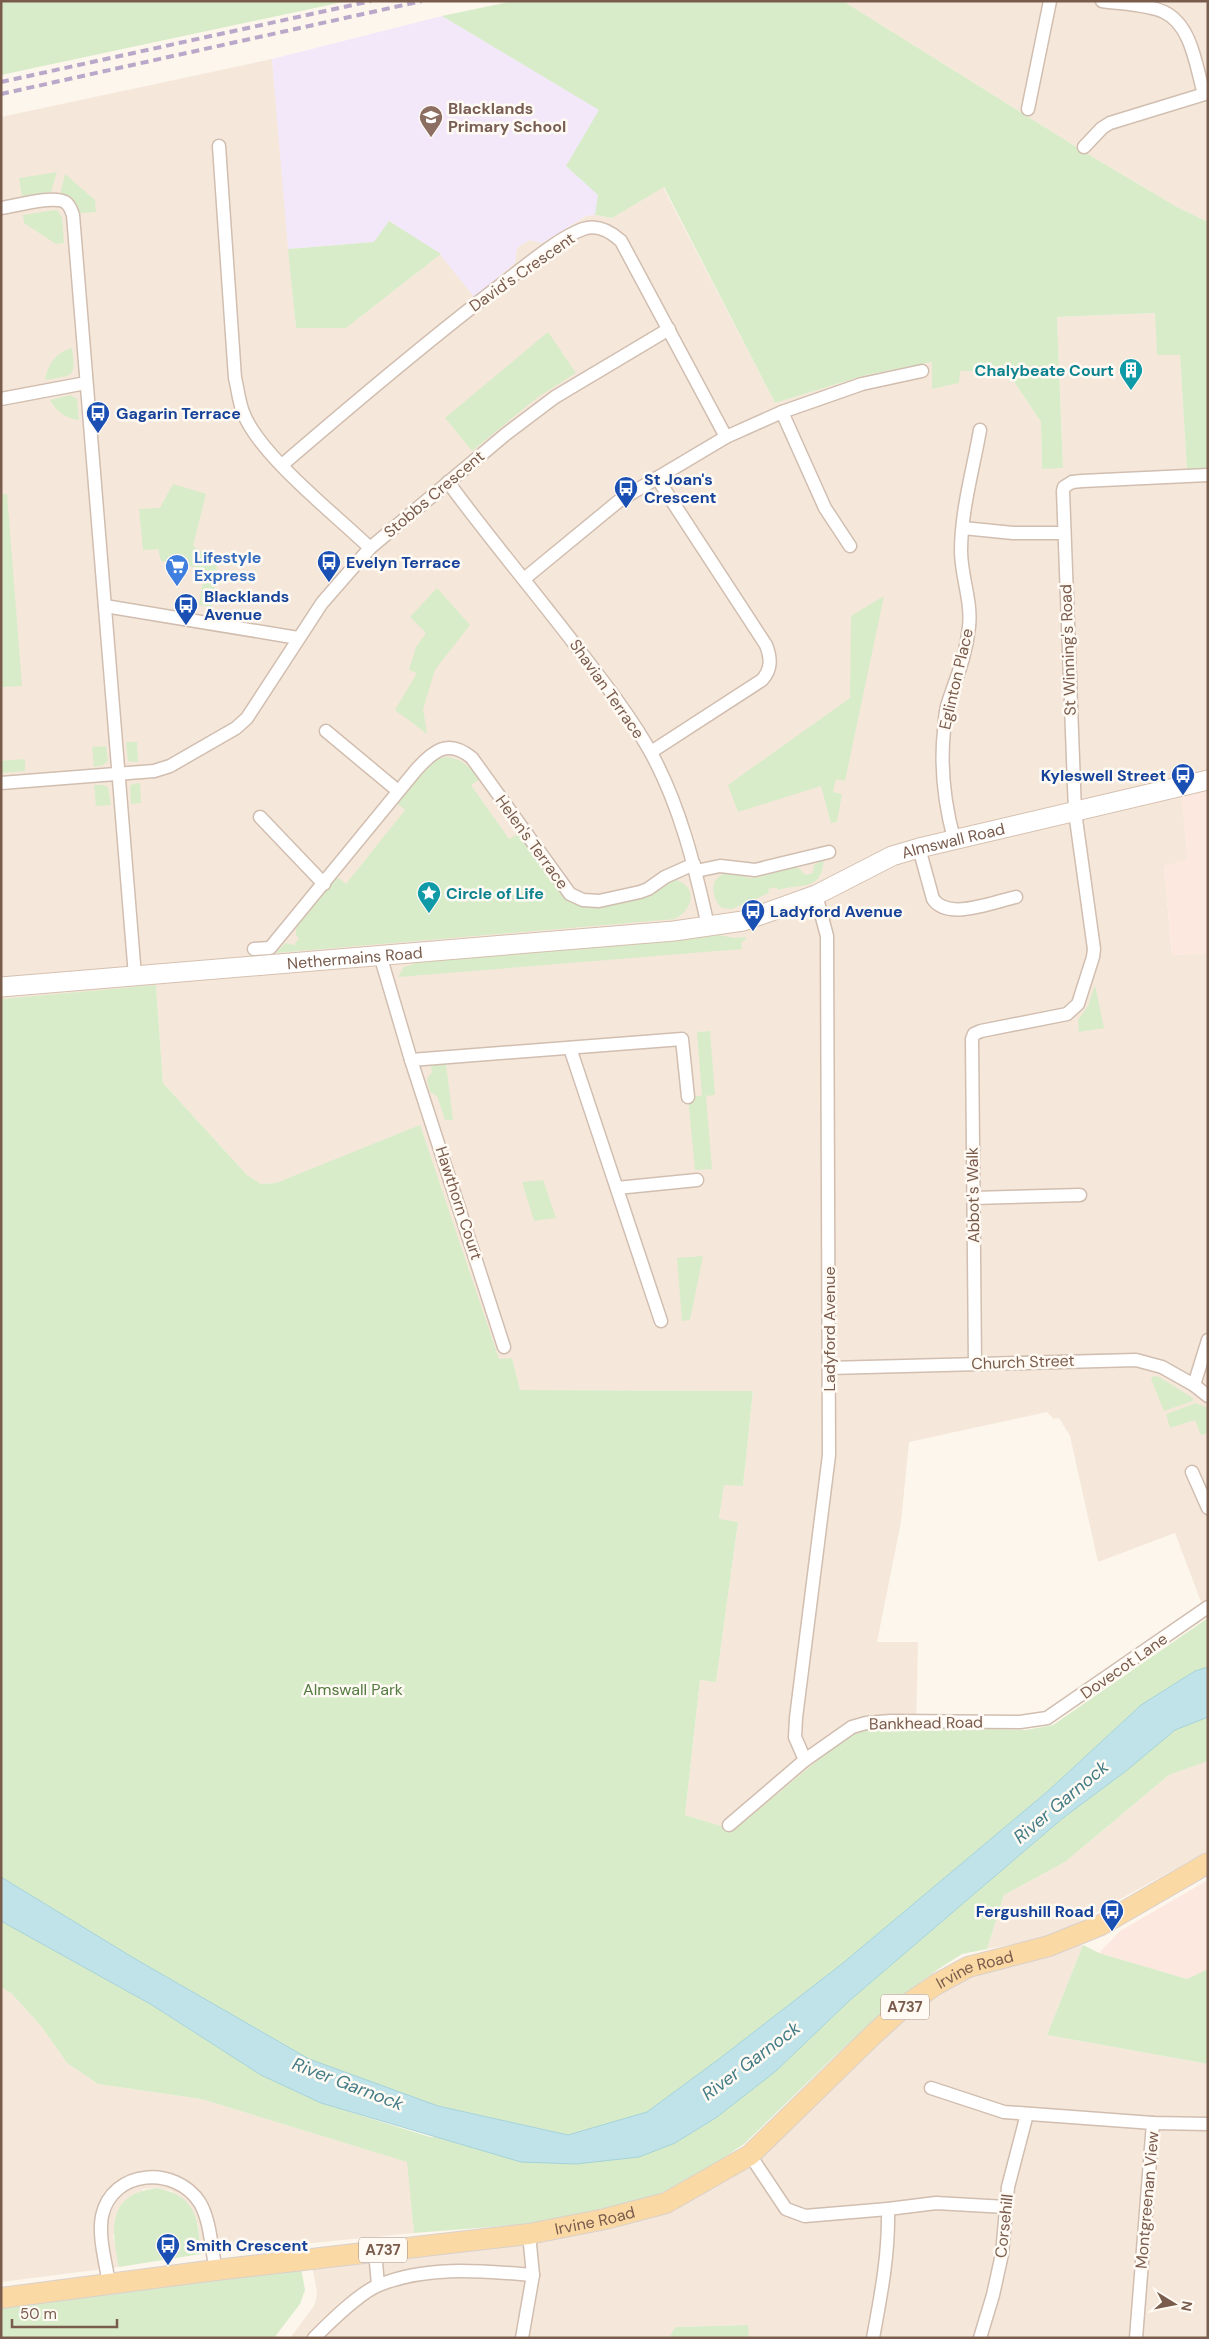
<svg xmlns="http://www.w3.org/2000/svg" width="1209" height="2339" font-family="'DM Sans',sans-serif">
  <rect width="100%" height="100%" fill="#fdf6ec"/>
  <!-- residential -->
  <g fill="#f5e8da">
    <path d="M843 1H1208V222L1177 207 1091 156Z"/>
    <path d="M272 59 296 328H346L441 254 475 297 517 248 529 240 543 243 586 216 595 215 612 218 663 187 775 403 866 375 933 362 932 388 960 371H1007L1041 422 1042 468 1063 467 1057 317 1156 313 1157 355H1180L1187 471 1208 470V780L1181 787 1188 860 1164 866 1172 955 1208 953V1607L1204 1610 1175 1533 1098 1562 1070 1436 1059 1418 1054 1419 1047 1412 909 1442 901 1522 877 1642H918L916 1727 842 1740 734 1830 685 1815 700 1680 716 1682 738 1522 719 1520 724 1484 743 1486 753 1391 520 1390 512 1358 499 1360 276 1183 261 1184 247 1175 163 1083 156 986 1 999V117Z"/>
    <path d="M1208 1761V1851L1064 1930 1041 1939 987 1949 1004 1895 1065 1862 1169 1775Z"/>
    <path d="M1083 1945 1047 2035 1208 2064V2338H749L747 2325 676 2327 669 2338H290L314 2306 316 2299 317 2292 312 2266 671 2210 909 2012 959 1982 1004 1963Z"/>
    <path d="M1 1987 11 1993 41 2026 67 2063 98 2084 201 2099 408 2162 414 2233 201 2254 198 2224 172 2191 157 2188 143 2189 113 2235 119 2267 1 2282Z"/>
  </g>
  <!-- commercial -->
  <g fill="#fde8e0">
    <path d="M1208 780V953L1172 955 1164 866 1188 859 1180 787Z"/>
    <path d="M1208 1880V1969L1187 1979 1099 1953 1120 1931Z"/>
  </g>
  <!-- education -->
  <path fill="#f3e8fa" d="M442 16 600 110 566 166 599 195 595 215 586 216 542 243 529 240 517 248 515 263 474 297 440 254 389 221 375 242 288 249 272 59Z"/>
  <!-- green -->
  <g fill="#d8ecc9">
    <path d="M1 1H348L1 75Z"/>
    <path d="M514 1H843L1091 156 1177 207 1208 222V470L1187 471 1180 355H1157L1155 313 1057 317 1063 468 1042 469 1041 422 1007 371H960L959 383 932 389V362L866 375 775 403 664 187 612 218 595 215 598 195 566 166 599 110 442 16Z"/>
    <path d="M57 172 51 192 22 196 19 178Z"/>
    <path d="M65 174 95 200 96 212 80 213 73 199 60 195Z"/>
    <path d="M55 210 58 211 62 218 64 243 56 244 24 223 23 215Z"/>
    <path d="M389 221 441 254 346 328H296L288 249 374 242Z"/>
    <path d="M548 332 576 373 538 397 472 451 445 418Z"/>
    <path d="M72 348C76 378 74 375 45 380 48 364 56 352 72 348Z"/>
    <path d="M70 395 77 399 79 420C66 419 56 411 50 400Z"/>
    <path d="M173 484 206 494 193 546 212 559 217 567 212 607 199 605 205 569 161 561 158 549 143 550 139 509 160 508Z"/>
    <path d="M7 494 22 686 1 687V495Z"/>
    <path d="M437 588 470 625 435 670 423 709 427 734 395 710 417 673 409 670 416 647 426 633 410 617Z"/>
    <path d="M884 596 845 781 836 779 833 792 842 794 837 822 831 823 821 786 738 812 728 785 850 698 851 616Z"/>
    <path d="M126 742H137L138 762 128 761Z"/>
    <path d="M106 746 108 761 103 765 94 767 92 747Z"/>
    <path d="M444 757C461 757 470 767 480 779L471 785 509 839 518 834 563 896 579 906 608 905 647 897 672 879C698 884 695 908 675 919L275 953 286 943 294 945 299 938 296 935V928L337 877 346 884 405 810 396 803C409 786 423 761 444 757Z"/>
    <path d="M25 759V771L1 773V761Z"/>
    <path d="M140 783 141 803 131 804 130 787 132 784Z"/>
    <path d="M94 785H102L108 787 111 805 96 806Z"/>
    <path d="M824 859C821 892 803 883 778 890L777 887 768 889 769 893 732 909 722 908C709 895 709 872 733 873 739 873 745 878 751 878 765 877 780 871 793 867L800 869 805 875 813 873 814 865Z"/>
    <path d="M719 935 734 938 745 937 746 939 741 943 742 949 398 977 404 967 414 964 413 960Z"/>
    <path d="M156 985 163 1083 247 1175 261 1184 276 1183 420 1125 499 1359 512 1358 520 1390 753 1391 743 1486 724 1485 719 1519 738 1522 716 1682 700 1680 685 1815 734 1830 842 1740 863 1730 888 1727 1026 1730 1053 1725 1208 1618V1667L1195 1671 1141 1705 1048 1791 843 1963 719 2059 647 2112 568 2135 438 2106 309 2059 132 1957 1 1877V999Z"/>
    <path d="M1095 985 1104 1028 1079 1032 1078 1020 1088 1006Z"/>
    <path d="M710 1031 715 1095 706 1096 712 1169 695 1170 688 1097 702 1096 697 1032Z"/>
    <path d="M446 1064 453 1120H445L437 1096 430 1092 427 1079 432 1072 431 1066Z"/>
    <path d="M543 1180 556 1218 534 1221 522 1182Z"/>
    <path d="M703 1256 690 1320 682 1321 677 1258Z"/>
    <path d="M1153 1376 1159 1377 1193 1398V1401L1164 1411 1151 1379Z"/>
    <path d="M1196 1403 1208 1408V1433L1201 1435 1195 1420 1170 1428 1166 1414Z"/>
    <path d="M1208 1717V1761L1169 1775 1065 1862 1004 1895 987 1949 962 1954 940 1968 900 1997 836 2055 744 2144 704 2171 653 2197 582 2214 528 2224 414 2233 407 2162 201 2099 98 2084 67 2063 41 2026 11 1993 1 1987V1921L152 2005 261 2075 321 2103 430 2137 675 2143 717 2117 776 2071 849 2001 1063 1818 1126 1771 1175 1730Z"/>
    <path d="M1083 1945 1099 1953 1187 1979 1208 1969V2064L1047 2035Z"/>
    <path d="M157 2188C197 2196 198 2219 201 2254L119 2267C111 2228 107 2194 157 2188Z"/>
    <path d="M301 2268 305 2290 300 2304 274 2338H1V2307Z"/>
    <path d="M748 2325 749 2338H669L675 2327Z"/>
  </g>
  <!-- water -->
  <path fill="#bfe3e8" stroke="#a5d3da" d="M1208 1667V1717L1175 1730 1126 1771 1063 1818 849 2001 776 2071 717 2117 675 2143 639 2157 576 2164 521 2162 321 2103 261 2075 152 2005 1 1921V1877L132 1957 309 2059 438 2106 568 2135 647 2112 719 2059 843 1963 1048 1791 1141 1705 1195 1671Z"/>
  <g fill="none" stroke-linecap="round" stroke-linejoin="round">
    <!-- street casing -->
    <g stroke="#d1beb0" stroke-width="15">
      <g id="street">
        <path d="M1102 1C1121 4 1146 4 1164 12 1192 25 1196 67 1204 94"/>
        <path d="M1028 109 1050 1"/>
        <path d="M219 146 235 378C238 390 239 402 243 412 258 454 336 515 370 548"/>
        <path d="M1084 147 1102 128 1110 123 1208 93"/>
        <path d="M1 208C16 206 52 195 65 202 70 205 71 210 73 215L135 976"/>
        <path d="M1 399 86 383"/>
        <path d="M782 412 862 384 922 371"/>
        <path d="M282 465C354 403 426 342 502 284 525 267 556 239 583 229 598 224 610 231 621 241L726 437"/>
        <path d="M448 482C489 538 534 591 576 646 602 680 629 714 650 751 680 805 695 867 708 926"/>
        <path d="M963 528 1013 533H1064"/>
        <path d="M524 579 620 500 726 437 782 412 825 508 850 546"/>
        <path d="M105 606 298 638"/>
        <path d="M326 731 398 791"/>
        <path d="M651 752 762 680C772 669 771 658 766 645L657 478"/>
        <path d="M1 783 154 771 170 766 236 728 247 718 322 603 370 548 506 434 555 397 669 329"/>
        <path d="M260 817 324 884"/>
        <path d="M954 839C944 802 940 768 944 730 945 721 945 711 948 703 957 676 966 656 969 627 972 601 961 576 961 551 961 511 973 470 980 430"/>
        <path d="M919 848 933 899C948 921 993 902 1016 897"/>
        <path d="M696 871 720 866 755 870 829 852"/>
        <path d="M254 949 270 948 416 770C433 751 448 738 472 758L570 894 583 900 599 901 640 892 648 889 665 877 694 864"/>
        <path d="M380 955 411 1060 504 1347"/>
        <path d="M570 1048 661 1321"/>
        <path d="M411 1060 682 1039 688 1097"/>
        <path d="M617 1188 697 1180"/>
        <path d="M973 1198 1080 1195"/>
        <path d="M975 1364 972 1039 974 1034 981 1031 1067 1014 1078 1004 1093 957 1094 949 1075 812 1063 491 1064 487 1072 482 1082 481 1208 475"/>
        <path d="M829 1368 1136 1360 1162 1367 1194 1385 1208 1396"/>
        <path d="M1194 1385 1208 1340"/>
        <path d="M1192 1472 1208 1508"/>
        <path d="M805 1760 795 1737 796 1718 829 1455 827 936 816 895"/>
        <path d="M729 1825 805 1760 852 1727 866 1723 891 1721 1020 1722 1047 1718 1208 1607"/>
        <path d="M931 2088 1004 2112 1153 2123 1208 2124"/>
        <path d="M750 2155 786 2209 805 2216 888 2209 936 2203 1006 2207"/>
        <path d="M375 2251 378 2285"/>
        <path d="M109 2284C106 2263 98 2237 102 2216 112 2169 176 2165 200 2203 211 2222 211 2249 216 2270"/>
        <path d="M314 2338C329 2323 359 2293 379 2285 428 2265 482 2271 533 2275L529 2234"/>
        <path d="M522 2338 533 2275"/>
        <path d="M873 2338C881 2295 889 2254 888 2209"/>
        <path d="M980 2338 993 2295 1002 2254 1008 2187 1027 2114"/>
        <path d="M1136 2338 1153 2123"/>
      </g>
    </g>
    <!-- secondary casing -->
    <g stroke="#d6c0b0" stroke-width="21">
      <g id="secondary">
        <path id="s1" d="M1 987 674 931 743 921 760 915 816 895 892 856 919 848 1208 780"/>
      </g>
    </g>
    <!-- primary casing -->
    <g stroke="#dad1cd" stroke-width="22">
      <g id="primary">
        <path id="s2" d="M1 2298 216 2270 529 2234 605 2219 666 2203 750 2155 875 2033 906 2005 937 1984 968 1967 1049 1946 1101 1925 1208 1863"/>
      </g>
    </g>
    <!-- street -->
    <use href="#street" stroke="#fff" stroke-width="12"/>
    <!-- secondary -->
    <use href="#secondary" stroke="#fff" stroke-width="19"/>
    <!-- primary -->
    <use href="#primary" stroke="#fbd9a5" stroke-width="20"/>
    <!-- rail -->
    <g stroke="#b9a8c9" stroke-width="4" stroke-dasharray="8 5" stroke-linecap="butt">
      <path d="M1 82 371 1"/>
      <path d="M1 94 422 1"/>
    </g>
  </g>
  <!-- icons -->
  <defs>
    <g id="school-pin" transform="scale(1.25)"><path d="M0 17L-7.5 6A9.5 9.5 0 1 1 7.5 6Z" fill="#8d6e63" stroke="#fffaf3"/><path d="M0-5L7-2L0 1L-7-2ZM-4 1L0 2.5L4 1V4Q0 6-4 4Z" fill="#fff"/></g>
    <g id="building-pin" transform="scale(1.25)"><path d="M0 17L-7.5 6A9.5 9.5 0 1 1 7.5 6Z" fill="#0f9aa8" stroke="#fffaf3"/><path d="M-4-6H4V6H1V3H-1V6H-4ZM-2.5-4.3h1.7v1.8h-1.7ZM.8-4.3h1.7v1.8H.8ZM-2.5-1h1.7V.8h-1.7ZM.8-1h1.7V.8H.8Z" fill="#fff"/></g>
    <g id="bus-pin" transform="scale(1.25)"><path d="M0 17L-7.5 6A9.5 9.5 0 1 1 7.5 6Z" fill="#1a4fb4" stroke="#fffaf3"/><path d="M-5-6H5V4H4V6H2V4H-2V6H-4V4H-5ZM-3.5-4V0h7V-4ZM-3.5 1.2v1.5H-2V1.2ZM2 1.2v1.5H3.5V1.2Z" fill="#fff"/></g>
    <g id="supermarket-pin" transform="scale(1.25)"><path d="M0 17L-7.5 6A9.5 9.5 0 1 1 7.5 6Z" fill="#3f7fe0" stroke="#fffaf3"/><path d="M-6-5.5h2.5l.6 2H6L4.5 2H-2.5L-4.4-4H-6ZM-1.5 3.2a1.3 1.3 0 1 0 .1 0ZM3 3.2a1.3 1.3 0 1 0 .1 0Z" fill="#fff"/></g>
    <g id="sight-pin" transform="scale(1.25)"><path d="M0 17L-7.5 6A9.5 9.5 0 1 1 7.5 6Z" fill="#0f9aa8" stroke="#fffaf3"/><path d="M0-6L1.8-2.2L6-1.7L2.9 1.2L3.7 5.4L0 3.3L-3.7 5.4L-2.9 1.2L-6-1.7L-1.8-2.2Z" fill="#fff"/></g>
  </defs>
  <g fill-rule="evenodd">
    <use href="#school-pin" x="431" y="117"/>
    <use href="#building-pin" x="1131" y="370"/>
    <use href="#bus-pin" x="98" y="413"/>
    <use href="#bus-pin" x="626" y="488"/>
    <use href="#bus-pin" x="329" y="562"/>
    <use href="#supermarket-pin" x="177" y="566"/>
    <use href="#bus-pin" x="186" y="605"/>
    <use href="#bus-pin" x="1183" y="775"/>
    <use href="#sight-pin" x="429" y="893"/>
    <use href="#bus-pin" x="753" y="911"/>
    <use href="#bus-pin" x="1112" y="1911"/>
    <use href="#bus-pin" x="168" y="2245"/>
  </g>
  <g text-anchor="middle" dominant-baseline="central" stroke-width="5" stroke-linejoin="round" paint-order="stroke">
    <!-- shield labels -->
    <g fill="#fffaf3" stroke="#a28b7f" stroke-width="1">
      <rect x="881" y="1994.5" width="48" height="25" rx="4"/>
      <rect x="359" y="2237.5" width="48" height="25" rx="4"/>
    </g>
    <g font-size="15" font-weight="bold" fill="#7a5c4d">
      <text x="905" y="2007">A737</text>
      <text x="383" y="2250">A737</text>
    </g>
    <!-- education labels -->
    <g font-size="16" font-weight="bold" fill="#785e54" stroke="#fffaf3" text-anchor="start">
      <text x="448" y="108">Blacklands<tspan x="448" dy="18">Primary School</tspan></text>
    </g>
    <!-- street labels -->
    <g font-size="16" fill="#7a5c4d" stroke="#fffaf3">
      <text transform="translate(522 272) rotate(-35)">David's Crescent</text>
      <text transform="translate(434 494) rotate(-40)">Stobbs Crescent</text>
      <text transform="translate(1068 650) rotate(-92)">St Winning's Road</text>
      <text transform="translate(956 679) rotate(-77)">Eglinton Place</text>
      <text transform="translate(607 689) rotate(55)">Shavian Terrace</text>
      <text stroke="none"><textPath href="#s1" startOffset="971">Almswall Road</textPath></text>
      <text transform="translate(532 842) rotate(54)">Helen's Terrace</text>
      <text stroke="none"><textPath href="#s1" startOffset="355">Nethermains Road</textPath></text>
      <text transform="translate(973 1195) rotate(-91)">Abbot's Walk</text>
      <text transform="translate(459 1203) rotate(72)">Hawthorn Court</text>
      <text transform="translate(829 1329) rotate(-90)">Ladyford Avenue</text>
      <text transform="translate(1023 1362) rotate(-2)">Church Street</text>
      <text transform="translate(1124 1666) rotate(-35)">Dovecot Lane</text>
      <text transform="translate(926 1723) rotate(-1)">Bankhead Road</text>
      <text stroke="none"><textPath href="#s2" startOffset="1064">Irvine Road</textPath></text>
      <text transform="translate(1147 2200) rotate(-85)">Montgreenan View</text>
      <text stroke="none"><textPath href="#s2" startOffset="599">Irvine Road</textPath></text>
      <text transform="translate(1004 2226) rotate(-84)">Corsehill</text>
    </g>
    <!-- culture labels -->
    <g font-size="16" font-weight="bold" fill="#0d838f" stroke="#fffaf3" text-anchor="end">
      <text x="1114" y="370">Chalybeate Court</text>
      <text x="446" y="893" text-anchor="start">Circle of Life</text>
    </g>
    <!-- transit labels -->
    <g font-size="16" font-weight="bold" fill="#164399" stroke="#fffaf3" text-anchor="start">
      <text x="116" y="413">Gagarin Terrace</text>
      <text x="644" y="479">St Joan's<tspan x="644" dy="18">Crescent</tspan></text>
      <text x="346" y="562">Evelyn Terrace</text>
      <text x="204" y="596">Blacklands<tspan x="204" dy="18">Avenue</tspan></text>
      <text x="1166" y="775" text-anchor="end">Kyleswell Street</text>
      <text x="770" y="911">Ladyford Avenue</text>
      <text x="1094" y="1911" text-anchor="end">Fergushill Road</text>
      <text x="186" y="2245">Smith Crescent</text>
    </g>
    <!-- shop labels -->
    <g font-size="16" font-weight="bold" fill="#366cbe" stroke="#fffaf3" text-anchor="start">
      <text x="194" y="557">Lifestyle<tspan x="194" dy="18">Express</tspan></text>
    </g>
    <!-- park labels -->
    <g font-size="16" fill="#537a41" stroke="#fffaf3">
      <text x="353" y="1689">Almswall Park</text>
    </g>
    <!-- water labels -->
    <g font-size="18" font-style="italic" fill="#437c86" stroke="#fffaf3">
      <text transform="translate(1061 1802) rotate(-40)">River Garnock</text>
      <text transform="translate(751 2061) rotate(-37)">River Garnock</text>
      <text transform="translate(348 2084) rotate(21)">River Garnock</text>
    </g>
  </g>
  <!-- border -->
  <rect width="1209" height="2339" fill="none" stroke="#7a5c4d" stroke-width="5"/>
  <!-- north arrow -->
  <g transform="translate(1174 2304) rotate(100)" stroke="#fffaf3" stroke-width="4" paint-order="stroke">
  <path d="M0-4L9 19L0 12L-9 19Z" fill="#7a5c4d"/>
  <text y="-8" font-size="14" font-weight="bold" text-anchor="middle" fill="#7a5c4d">N</text>
  </g>
  <!-- scale -->
  <path d="M12 2319v8h105v-8" fill="none" stroke="#7a5c4d" stroke-width="2.5"/>
  <text x="20" y="2319" font-size="15" fill="#7a5c4d" stroke="#fffaf3" stroke-width="4" paint-order="stroke">50 m</text>
</svg>
